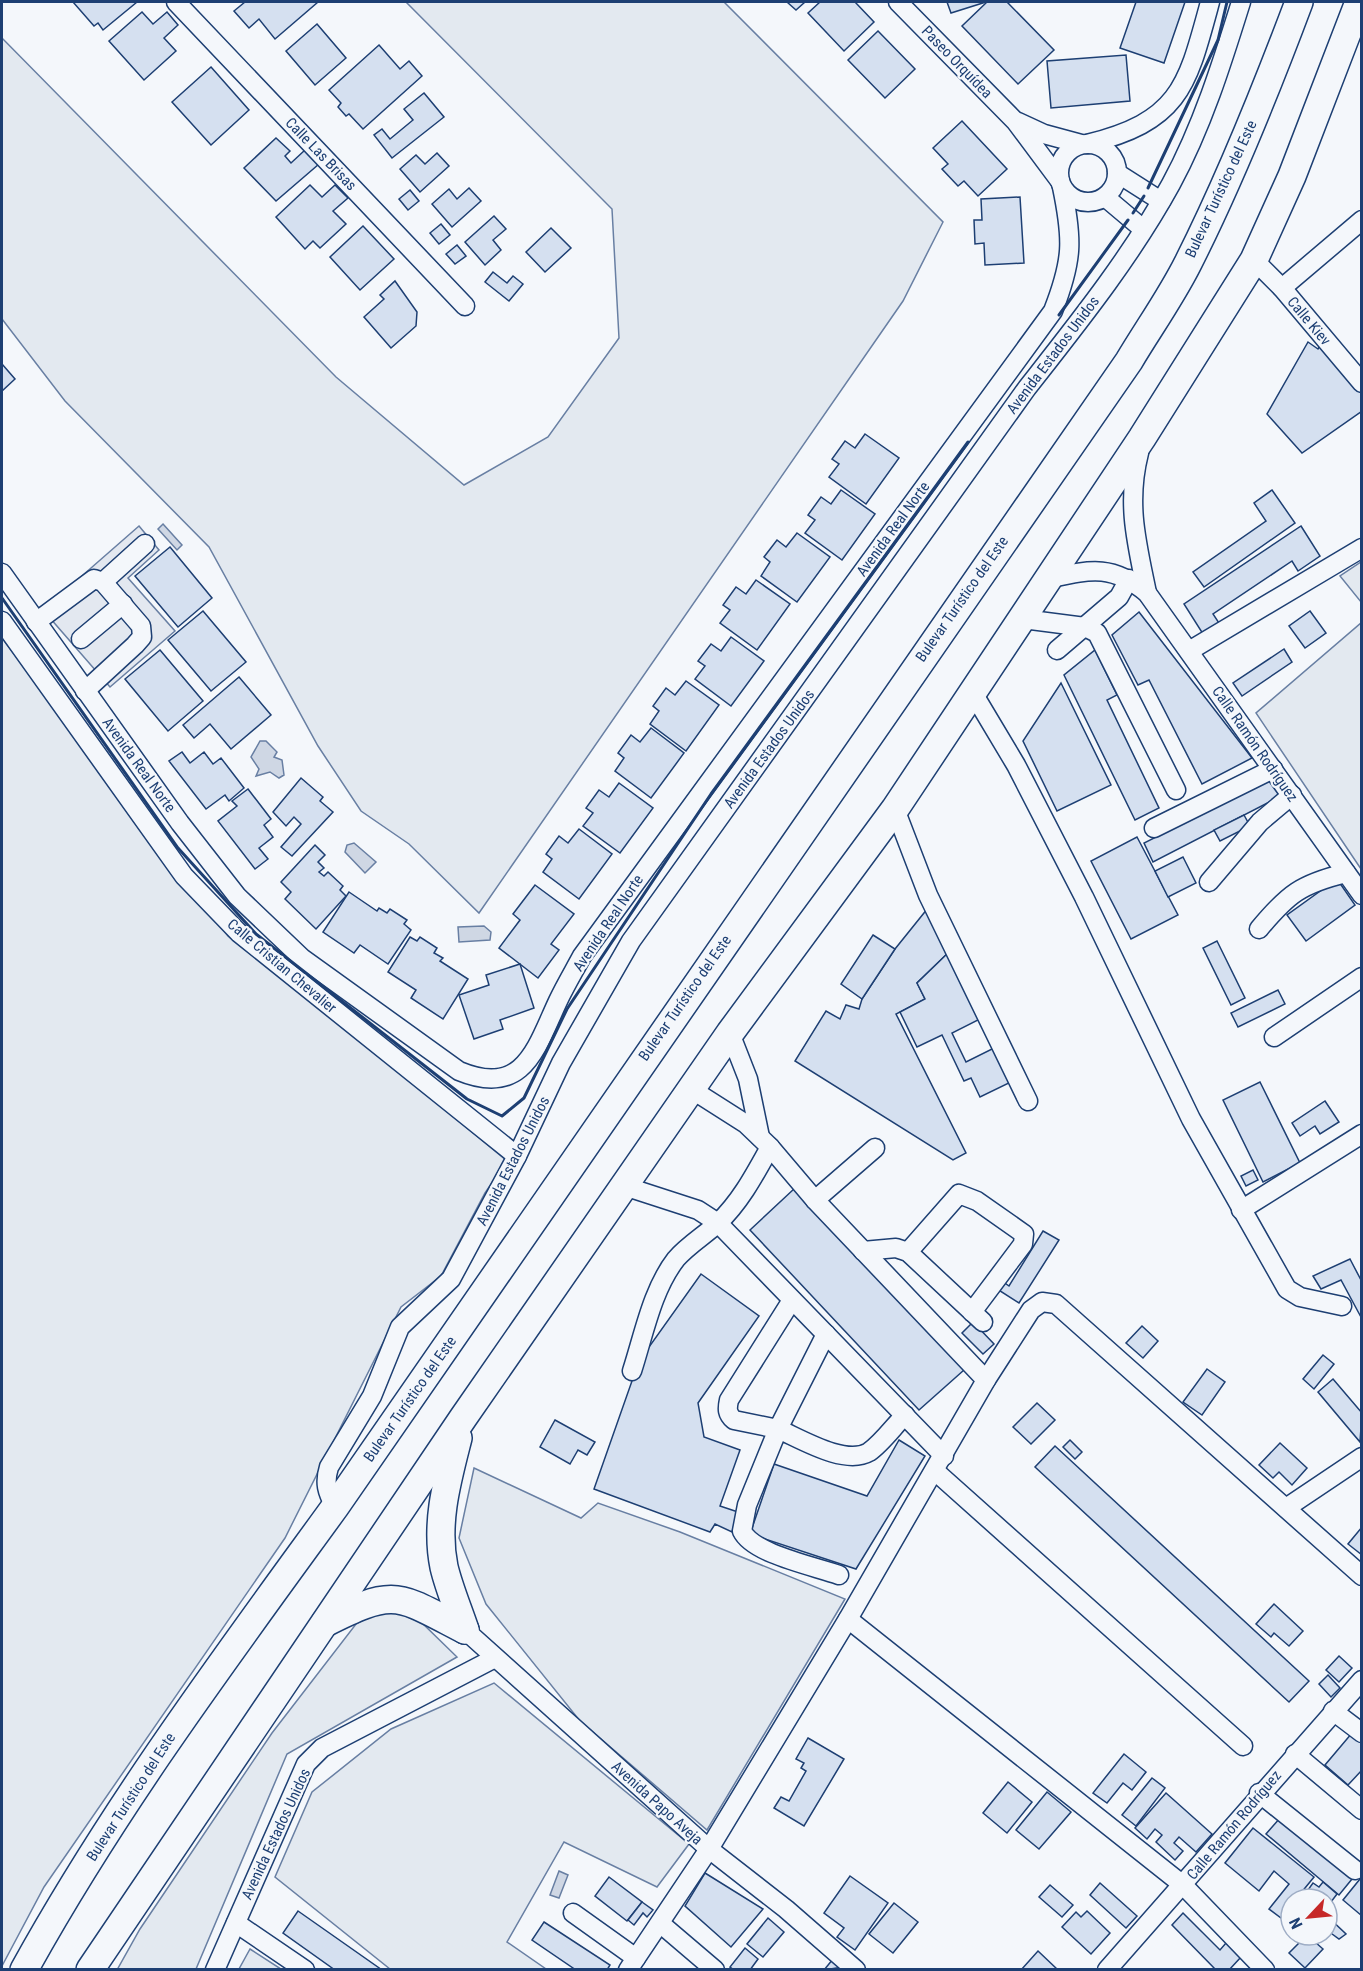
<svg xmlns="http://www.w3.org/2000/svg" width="1363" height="1971" font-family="'Roboto Condensed',sans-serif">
  <rect width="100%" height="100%" fill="#f4f7fb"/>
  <!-- green -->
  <g fill="#e3e9f0" stroke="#687fa3" stroke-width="1.5">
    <path d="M406 2H724L943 222 903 301 479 913 409 844 361 811 318 746 209 547 65 401 2 319V38L336 377 464 485 548 437 619 338 612 209Z"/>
    <path d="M1361 562V602L1340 576Z"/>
    <path d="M1361 623V869L1256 713Z"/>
    <path d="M2 638 228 936 358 1038 507 1161 485 1193 441 1276 401 1307 285 1538 44 1887 2 1966Z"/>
    <path d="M474 1468 581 1518 598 1503 680 1532 845 1599 707 1830 580 1721 486 1604 459 1538Z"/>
    <path d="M385 1608 421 1622 457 1657 287 1754 196 1969 117 1970 140 1929 272 1733 356 1624Z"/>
    <path d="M494 1683 689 1844 657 1887 564 1842 507 1942 546 1969H390L275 1877 312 1792 391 1729Z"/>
    <path d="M250 1949 281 1969H239Z"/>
  </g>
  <!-- parking -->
  <path fill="#e3e8f0" stroke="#687fa3" stroke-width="1.5" d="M139 526 159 550 128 578 175 631 110 687 43 610Z"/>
  <!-- water -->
  <g fill="#cfd7e4" stroke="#687fa3" stroke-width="1.5">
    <path d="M163 524 182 545 177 550 158 529Z"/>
    <path d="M260 741H266L277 752 274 757 282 760 284 775 279 778 270 772 256 776 259 769 251 757Z"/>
    <path d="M354 843 376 862 365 873 345 852 347 845Z"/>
    <path d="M484 926 491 932 490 940 459 942 458 927Z"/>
    <path d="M559 1871 568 1875 559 1898 550 1895Z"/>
  </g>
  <!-- building -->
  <g fill="#d5e0f0" stroke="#1d3f73" stroke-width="1.5">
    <path d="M73 2H137L103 30 98 23 94 26Z"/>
    <path d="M245 2H318L275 39 259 19 249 28 234 11Z"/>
    <path d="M787 2H805L796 10Z"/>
    <path d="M820 2H855L874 22 844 51 808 13Z"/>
    <path d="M947 2H986L951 13Z"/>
    <path d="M987 2H1007L1054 50 1018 84 962 26Z"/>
    <path d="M1136 2H1185L1164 63 1120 48Z"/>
    <path d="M142 12 153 24 167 12 178 25 164 38 176 51 144 80 109 41Z"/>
    <path d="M317 24 346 58 315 85 286 51Z"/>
    <path d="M878 31 915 69 885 98 848 60Z"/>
    <path d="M379 45 400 69 409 61 422 76 363 129 349 114 346 116 338 107 341 103 329 90Z"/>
    <path d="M1126 55 1130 101 1051 108 1047 61Z"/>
    <path d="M211 67 249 110 211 145 172 102Z"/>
    <path d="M424 93 444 117 392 158 374 135 382 129 390 139 413 120 404 109Z"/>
    <path d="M962 121 1007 169 978 196 964 181 958 186 942 169 948 164 933 148Z"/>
    <path d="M276 138 290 151 285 156 291 163 305 150 319 164 276 201 244 168Z"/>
    <path d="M437 153 449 166 420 192 400 169 416 155 425 164Z"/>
    <path d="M310 185 322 197 335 185 348 198 333 211 346 224 320 248 313 241 305 249 276 217Z"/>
    <path d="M469 188 481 201 452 227 432 204 449 189 457 199Z"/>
    <path d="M410 190 419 201 408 210 399 199Z"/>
    <path d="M1020 197 1024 263 985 265 984 243 975 244 974 220H982L981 199Z"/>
    <path d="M494 216 506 229 493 240 501 250 485 265 465 242Z"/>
    <path d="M441 224 450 235 439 244 430 233Z"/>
    <path d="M363 226 394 259 360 290 330 257Z"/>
    <path d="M551 228 571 248 545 272 526 252Z"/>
    <path d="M457 245 466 256 455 264 446 254Z"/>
    <path d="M493 272 507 283 513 276 523 284 509 301 485 282Z"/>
    <path d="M395 281 417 312 416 326 391 348 364 317 384 299 380 295Z"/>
    <path d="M1308 342 1318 349 1321 344 1362 392V411L1302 453 1267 414Z"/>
    <path d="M2 364 15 379 2 391Z"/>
    <path d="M865 434 899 458 866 504 829 477 839 464 832 459 845 441 855 448Z"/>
    <path d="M841 490 875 514 842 560 805 533 815 520 808 515 821 497 831 504Z"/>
    <path d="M1272 490 1295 523 1204 587 1193 572 1266 521 1254 503Z"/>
    <path d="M1301 526 1320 556 1298 571 1292 561 1213 614 1219 623 1203 634 1184 604Z"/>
    <path d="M797 533 830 557 797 602 761 576 770 562 764 557 777 540 786 547Z"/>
    <path d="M170 547 212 598 178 627 135 576Z"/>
    <path d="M756 580 790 604 757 650 720 623 730 610 723 605 736 587 746 594Z"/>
    <path d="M203 611 246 662 211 691 168 640Z"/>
    <path d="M1310 611 1326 633 1305 648 1289 626Z"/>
    <path d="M1139 612 1252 758 1202 784 1149 680 1138 685 1112 635Z"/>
    <path d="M731 637 764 661 731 706 695 679 705 666 698 661 711 644 721 651Z"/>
    <path d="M1284 649 1292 662 1242 696 1233 683Z"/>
    <path d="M160 650 203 701 168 731 125 679Z"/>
    <path d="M1095 650 1117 695 1107 700 1159 808 1135 820 1064 675Z"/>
    <path d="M239 677 271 715 231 749 210 724 194 738 183 725Z"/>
    <path d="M686 681 719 705 686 751 650 724 659 711 653 706 666 688 675 695Z"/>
    <path d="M1061 683 1111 785 1057 811 1023 741Z"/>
    <path d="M651 728 684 753 651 798 615 771 624 758 618 753 631 735 640 742Z"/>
    <path d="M182 752 190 763 204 752 213 764 221 758 244 788 229 801 225 795 206 809 169 761Z"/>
    <path d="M301 778 323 797 320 801 333 812 292 856 281 847 301 824 294 817 286 826 273 812Z"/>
    <path d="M1272 779 1281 796 1153 862 1144 843Z"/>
    <path d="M619 783 653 808 620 853 583 826 593 813 586 808 599 790 609 797Z"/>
    <path d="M248 789 271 819 264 825 273 837 259 848 268 859 255 869 218 821 237 806 232 801Z"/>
    <path d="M1244 815 1250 826 1220 841 1214 830Z"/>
    <path d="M579 829 612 854 579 899 543 872 552 859 546 854 559 836 568 843Z"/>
    <path d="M1137 837 1178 915 1131 939 1091 861Z"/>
    <path d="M315 845 325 855 318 862 324 868 319 872 324 876 328 872 343 886 340 890 346 896 316 929 285 899 291 892 281 882Z"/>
    <path d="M1183 857 1196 883 1168 897 1155 871Z"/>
    <path d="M1337 879 1355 905 1306 941 1287 915Z"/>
    <path d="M535 885 574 914 551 944 559 950 538 978 499 948 520 920 513 914Z"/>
    <path d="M349 892 377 911 379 908 387 913 390 909 407 920 404 924 411 930 388 964 360 945 354 953 323 932Z"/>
    <path d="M928 908 948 953 917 983 925 999 896 1014 966 1153 953 1160 795 1061 826 1011 840 1019 846 1005 859 1009 862 999 895 949Z"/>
    <path d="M873 935 895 949 862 999 841 984Z"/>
    <path d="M410 937 417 941 420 937 437 948 434 953 443 958 440 961 468 979 443 1019 411 998 416 990 388 972Z"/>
    <path d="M1217 941 1245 998 1231 1005 1203 948Z"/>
    <path d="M948 953 980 1019 952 1033 966 1062 994 1048 1011 1082 980 1097 971 1078 964 1081 942 1035 917 1047 900 1012 925 999 917 983Z"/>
    <path d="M520 964 534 1008 500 1020 503 1029 474 1039 459 995 489 985 486 975Z"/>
    <path d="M1278 990 1285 1004 1238 1027 1231 1013Z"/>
    <path d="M1260 1082 1300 1163 1263 1182 1223 1100Z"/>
    <path d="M1325 1101 1339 1122 1320 1134 1315 1126 1300 1136 1292 1123Z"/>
    <path d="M1253 1170 1258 1180 1246 1186 1241 1176Z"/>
    <path d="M795 1188 964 1370 919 1410 750 1230Z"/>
    <path d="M1043 1231 1059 1240 1019 1303 997 1289 1002 1281 1009 1286Z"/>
    <path d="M1350 1259 1362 1282V1319L1341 1280 1321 1289 1313 1276Z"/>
    <path d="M701 1274 759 1316 698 1403 704 1437 740 1450 720 1506 738 1512 732 1532 715 1524 710 1532 594 1489 639 1361Z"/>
    <path d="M973 1322 994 1344 983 1354 962 1333Z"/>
    <path d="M1142 1326 1158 1341 1143 1358 1126 1343Z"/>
    <path d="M1323 1355 1334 1364 1314 1389 1303 1379Z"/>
    <path d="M1207 1369 1225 1382 1202 1415 1183 1402Z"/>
    <path d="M1333 1379 1362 1413 1360 1442 1318 1392Z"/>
    <path d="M1037 1403 1055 1420 1031 1444 1013 1427Z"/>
    <path d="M555 1420 595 1442 587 1455 578 1450 570 1464 540 1447Z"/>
    <path d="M899 1440 925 1456 856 1569 750 1534 774 1464 867 1496Z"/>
    <path d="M1070 1440 1082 1452 1075 1459 1063 1447Z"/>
    <path d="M1280 1443 1307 1468 1292 1485 1279 1472 1273 1478 1259 1465Z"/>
    <path d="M1055 1446 1309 1681 1289 1702 1035 1467Z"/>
    <path d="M1362 1527V1555L1348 1544Z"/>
    <path d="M1274 1604 1303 1631 1289 1646 1274 1633 1271 1637 1256 1624Z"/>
    <path d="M1339 1656 1352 1668 1339 1682 1326 1670Z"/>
    <path d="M1328 1675 1340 1688 1331 1697 1319 1684Z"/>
    <path d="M1352 1733 1362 1741V1770L1348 1785 1325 1765Z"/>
    <path d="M808 1738 844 1759 804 1826 774 1808 781 1797 789 1801 806 1771 801 1768 804 1763 796 1759Z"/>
    <path d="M1124 1754 1146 1772 1132 1790 1123 1783 1107 1803 1093 1793Z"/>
    <path d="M1152 1778 1165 1788 1136 1826 1122 1815Z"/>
    <path d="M1008 1782 1032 1802 1007 1833 983 1813Z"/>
    <path d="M1047 1792 1071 1812 1039 1849 1016 1830Z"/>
    <path d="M1166 1793 1212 1834 1196 1852 1179 1837 1174 1843 1183 1851 1175 1860 1156 1842 1162 1835 1155 1829 1147 1839 1135 1828Z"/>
    <path d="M1280 1818 1352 1879 1339 1895 1266 1834Z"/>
    <path d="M1253 1828 1314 1877 1296 1899H1291V1906L1281 1918 1269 1909 1289 1884 1274 1871 1259 1891 1225 1863Z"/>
    <path d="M705 1873 763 1909 731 1947 685 1906Z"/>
    <path d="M850 1876 888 1903 855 1950 837 1937 844 1928 824 1913Z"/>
    <path d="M609 1877 642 1902 627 1921 595 1896Z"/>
    <path d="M1360 1879 1362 1880V1916L1343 1900Z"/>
    <path d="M1323 1882 1337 1894 1331 1902 1323 1895 1320 1899H1311L1305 1894 1313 1883 1319 1887Z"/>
    <path d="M1100 1883 1137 1916 1126 1928 1090 1895Z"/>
    <path d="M1050 1885 1073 1905 1062 1917 1039 1897Z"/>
    <path d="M642 1902 653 1910 647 1917 643 1913 634 1925 628 1920Z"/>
    <path d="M894 1903 918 1922 893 1953 869 1934Z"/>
    <path d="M298 1911 382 1970H335L283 1933Z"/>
    <path d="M1087 1911 1110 1933 1091 1954 1062 1927 1076 1912 1081 1917Z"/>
    <path d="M1183 1913 1220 1950 1226 1943 1241 1957 1229 1970H1216L1172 1925Z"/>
    <path d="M1327 1916 1346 1934 1339 1939 1328 1931 1327 1937 1320 1940 1315 1936 1327 1935Z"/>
    <path d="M768 1918 784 1932 763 1957 747 1944Z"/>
    <path d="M544 1922 610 1965 607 1970H576L532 1940Z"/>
    <path d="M1307 1935 1323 1949 1305 1968 1289 1953Z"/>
    <path d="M745 1948 758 1959 750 1970H734L730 1967Z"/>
    <path d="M1038 1951 1058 1970H1021Z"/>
    <path d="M833 1959 843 1967 824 1970Z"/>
  </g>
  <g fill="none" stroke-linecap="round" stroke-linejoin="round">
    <!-- minor casing -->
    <g stroke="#1d3f73" stroke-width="21">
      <g id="minor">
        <path d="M176 2 465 306"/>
        <path d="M898 2 1016 122 1060 181"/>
        <path d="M1018 122 1044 134 1081 144"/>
        <path d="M1087 144C1180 121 1187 87 1210 2"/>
        <circle cx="1088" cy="173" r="29"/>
        <path d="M1117 173 1161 201"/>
        <path d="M1105 197 1143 229"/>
        <path d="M1254 260 1282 288 1362 383"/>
        <path d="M1282 288 1362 220"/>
        <path d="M1139 453C1126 504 1137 544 1147 593"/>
        <path d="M2 573 180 823 237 896 302 958 459 1071C524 1098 536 1048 558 1001 565 986 574 971 582 956L1053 311C1073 260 1073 240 1062 187"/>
        <path d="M1051 578C1093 569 1113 565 1147 593L1362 895"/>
        <path d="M103 582 145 544"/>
        <path d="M1023 619 1085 627 1097 633 1176 790"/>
        <path d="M2 621 184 876 239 933 517 1156"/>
        <path d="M36 622 94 579 103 582 141 626 142 637 135 645 85 691"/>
        <path d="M81 639 123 604"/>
        <path d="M1057 650 1119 597 1129 579"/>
        <path d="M1189 651 1362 548"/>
        <path d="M973 693 1016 765 1084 897 1191 1119 1287 1289 1300 1297 1342 1306"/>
        <path d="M895 809 928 895 1028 1101"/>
        <path d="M1154 828 1273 769"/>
        <path d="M1209 882 1260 822 1292 795"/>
        <path d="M1259 929C1288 894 1301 884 1346 873"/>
        <path d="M730 1033 748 1079 760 1137"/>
        <path d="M1274 1037 1362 977"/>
        <path d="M691 1089 746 1124 770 1147 815 1200 986 1380"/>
        <path d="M624 1186 698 1210 718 1223 944 1456"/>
        <path d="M815 1200 875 1148"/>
        <path d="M1241 1210 1362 1134"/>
        <path d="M863 1251 896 1248 908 1252 983 1322"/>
        <path d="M908 1252 959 1194 977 1201 1024 1234 1023 1244 972 1312"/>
        <path d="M792 1300 729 1400C727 1409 727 1414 734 1420L778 1429 826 1334"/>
        <path d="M632 1371C644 1334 652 1290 676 1259 688 1245 705 1235 718 1223 741 1201 755 1174 770 1147"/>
        <path d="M935 1471 1243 1746"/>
        <path d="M335 1507C327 1492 324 1483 329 1467L372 1396 400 1327 451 1279 517 1156 561 1063 631 941 1027 388C1078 323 1131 257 1171 184 1202 127 1222 63 1241 2"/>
        <path d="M1286 1508 1362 1457"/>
        <path d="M839 1575C814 1566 753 1554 742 1531L747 1505 778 1429C801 1439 845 1466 869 1452 882 1443 894 1426 905 1415"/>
        <path d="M848 1619 1183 1885 1265 1970"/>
        <path d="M465 1630 709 1849 786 1909 856 1970"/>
        <path d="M1333 1711 1362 1733"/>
        <path d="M1295 1754 1362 1810"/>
        <path d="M1259 1793 1355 1870"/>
        <path d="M573 1913 636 1958"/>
        <path d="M236 1923 305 1970"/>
        <path d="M661 1924 715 1970"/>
        <path d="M215 1970 306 1764 322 1748 495 1658"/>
        <path d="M628 1970 709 1849 848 1619 986 1380 1031 1310 1042 1302 1056 1304 1362 1576"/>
        <path d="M1107 1970 1362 1680"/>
      </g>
    </g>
    <!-- highway casing -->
    <g stroke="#1d3f73" stroke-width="30">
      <g id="highway">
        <path d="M458 1438C447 1481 435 1523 444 1567 449 1588 458 1609 465 1630"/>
        <path d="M325 1623C396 1587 397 1595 465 1630"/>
        <path d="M24 1970C114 1807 226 1657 335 1507L1129 361C1148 329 1171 297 1188 263 1231 178 1266 90 1299 2"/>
        <path d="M90 1970 463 1418 730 1033 895 809 1142 438 1254 260 1292 176 1359 2"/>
      </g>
    </g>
    <!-- minor -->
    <use href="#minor" stroke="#f4f7fb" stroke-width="18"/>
    <!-- highway -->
    <use href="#highway" stroke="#f4f7fb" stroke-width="27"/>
    <!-- wall -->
    <g stroke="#1d3f73" stroke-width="3">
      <path d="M1148 188 1218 40 1227 2"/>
      <path d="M1133 213 1144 196"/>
      <path d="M1059 315 1128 220"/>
      <path d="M2 598 178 848 256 934 467 1099 502 1116 524 1098 567 1009 711 794 968 442"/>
    </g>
  </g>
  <g text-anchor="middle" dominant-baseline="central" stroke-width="4.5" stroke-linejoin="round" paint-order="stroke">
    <!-- street labels -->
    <g font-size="15" fill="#1d3f73" stroke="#f4f7fb">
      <text transform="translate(957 62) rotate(46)">Paseo Orquídea</text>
      <text transform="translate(321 154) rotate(46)">Calle Las Brisas</text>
      <text transform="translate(1221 189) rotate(-65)">Bulevar Turístico del Este</text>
      <text transform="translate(1309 321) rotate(50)">Calle Kiev</text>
      <text transform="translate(1053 355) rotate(-53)">Avenida Estados Unidos</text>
      <text transform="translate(893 529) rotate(-54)">Avenida Real Norte</text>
      <text transform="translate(962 599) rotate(-55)">Bulevar Turístico del Este</text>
      <text transform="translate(1255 744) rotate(55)">Calle Ramón Rodríguez</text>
      <text transform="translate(769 749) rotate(-54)">Avenida Estados Unidos</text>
      <text transform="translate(139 765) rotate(54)">Avenida Real Norte</text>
      <text transform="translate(608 923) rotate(-56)">Avenida Real Norte</text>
      <text transform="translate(282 966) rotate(40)">Calle Cristian Chevalier</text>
      <text transform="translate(685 998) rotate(-55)">Bulevar Turístico del Este</text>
      <text transform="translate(513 1161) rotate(-63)">Avenida Estados Unidos</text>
      <text transform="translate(410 1399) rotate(-55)">Bulevar Turístico del Este</text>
      <text transform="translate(131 1797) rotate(-57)">Bulevar Turístico del Este</text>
      <text transform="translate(657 1803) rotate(42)">Avenida Papo Aveja</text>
      <text transform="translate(1234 1825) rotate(-50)">Calle Ramón Rodríguez</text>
      <text transform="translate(276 1834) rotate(-65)">Avenida Estados Unidos</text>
    </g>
  </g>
  <!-- border -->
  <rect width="1363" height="1971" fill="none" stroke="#1d3f73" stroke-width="6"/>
  <!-- north arrow -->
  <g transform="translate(1309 1917) rotate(244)"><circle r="28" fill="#f4f7fb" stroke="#9eadc5" stroke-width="1.5"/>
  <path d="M0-4.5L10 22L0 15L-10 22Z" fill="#c62828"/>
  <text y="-9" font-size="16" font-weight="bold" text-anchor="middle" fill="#1d3f73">N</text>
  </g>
</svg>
